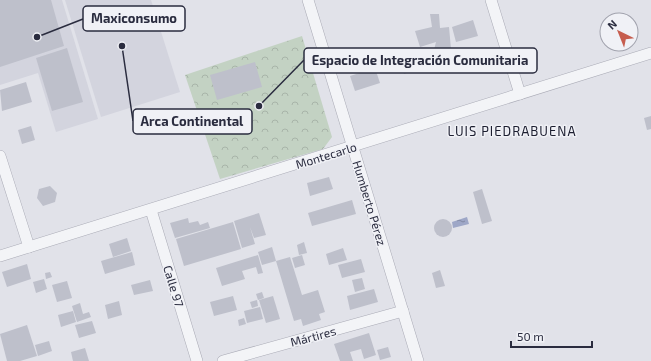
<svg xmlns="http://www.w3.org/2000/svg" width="651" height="361" font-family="'Exo 2',sans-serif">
  <defs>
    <pattern id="park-crowns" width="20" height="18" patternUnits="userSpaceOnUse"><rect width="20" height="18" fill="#c3d2c3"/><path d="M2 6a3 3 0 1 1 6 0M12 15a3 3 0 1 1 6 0" fill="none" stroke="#a8b4a9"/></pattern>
    <pattern id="water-ripples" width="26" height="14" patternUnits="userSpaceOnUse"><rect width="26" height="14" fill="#9ea7c7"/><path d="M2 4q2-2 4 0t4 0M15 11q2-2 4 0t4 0" fill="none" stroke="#8188a3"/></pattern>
  </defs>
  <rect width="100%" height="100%" fill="#e1e2e9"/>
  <!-- built -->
  <g fill="#d3d4de">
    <path d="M0 0H62L98 119 56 132 38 73 0 85Z"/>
    <path d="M65 0H151L180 92 101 117Z"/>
  </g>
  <!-- park -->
  <path fill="url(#park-crowns)" d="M302 36 332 137 323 149 220 179 185 75Z"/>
  <!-- water -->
  <path fill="url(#water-ripples)" d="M467 217 469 224 453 228 452 222Z"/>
  <!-- building -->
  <g fill="#bec0cb">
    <path d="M0 0H51L64 46 0 67Z"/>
    <path d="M430 14H439L440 28 449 27 451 49 434 50 436 42 420 47 415 31 432 27Z"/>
    <path d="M473 20 478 36 456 42 452 27Z"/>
    <path d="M67 48 83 102 52 111 36 58Z"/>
    <path d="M415 53 420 68 404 74 399 58Z"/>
    <path d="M255 62 262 87 217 100 210 75Z"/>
    <path d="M375 68 380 83 355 91 350 76Z"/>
    <path d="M26 82 32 102 2 111 0 90Z"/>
    <path d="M651 116V129L647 130 644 118Z"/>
    <path d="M31 126 35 140 22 144 18 130Z"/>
    <path d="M329 177 333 189 310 196 307 183Z"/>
    <path d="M50 186 57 193 55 202 43 206 37 198 39 189Z"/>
    <path d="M482 189 492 221 482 224 473 192Z"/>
    <path d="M352 200 356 214 312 226 308 213Z"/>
    <path d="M259 213 266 235 254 238 250 227 255 244 242 248 234 221Z"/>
    <path d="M188 218 189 223 198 221 200 225 208 222 210 228 175 238 170 223Z"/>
    <circle cx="443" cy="228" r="9"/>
    <path d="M233 222 241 249 184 266 176 239Z"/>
    <path d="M127 238 131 251 113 257 109 244Z"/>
    <path d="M304 242 307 253 299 255 297 245Z"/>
    <path d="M272 247 276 261 262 265 258 252Z"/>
    <path d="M343 248 347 260 329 265 326 254Z"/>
    <path d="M132 252 135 265 105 274 101 261Z"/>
    <path d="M258 255 263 273 258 274 256 267 242 271 245 279 222 286 216 268Z"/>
    <path d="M302 255 305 265 295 268 292 258Z"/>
    <path d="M290 257 302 295 318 290 325 312 319 314 321 320 303 326 301 319 294 321 276 261Z"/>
    <path d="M361 259 365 272 342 278 338 265Z"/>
    <path d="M27 264 31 279 7 287 2 272Z"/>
    <path d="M440 270 445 286 436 288 432 273Z"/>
    <path d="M50 272 52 277 46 279 45 273Z"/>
    <path d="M362 278 365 289 355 292 352 280Z"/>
    <path d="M44 279 47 289 36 293 33 282Z"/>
    <path d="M150 280 153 291 134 295 131 285Z"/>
    <path d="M67 281 72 298 57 302 52 285Z"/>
    <path d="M374 289 378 302 350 310 347 296Z"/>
    <path d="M262 292 264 298 258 300 256 294Z"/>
    <path d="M233 296 237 310 214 316 210 302Z"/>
    <path d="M273 296 280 319 266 323 259 300Z"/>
    <path d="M257 300 258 306 252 308 250 302Z"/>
    <path d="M119 301 122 315 108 319 105 305Z"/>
    <path d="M80 303 83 314 89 312 91 317 77 322 72 306Z"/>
    <path d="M260 307 263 319 247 323 244 311Z"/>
    <path d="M73 311 76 322 61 327 58 315Z"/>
    <path d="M244 318 246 324 239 326 238 320Z"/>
    <path d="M92 321 96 333 79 338 75 325Z"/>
    <path d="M27 325 37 356 20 361H7L0 334Z"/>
    <path d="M369 333 376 355 364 359 361 349 350 352 353 361H340L334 344Z"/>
    <path d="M49 341 52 351 38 356 35 345Z"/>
    <path d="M388 347 391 357 380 360 377 350Z"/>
    <path d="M85 348 89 361H73L71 352Z"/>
  </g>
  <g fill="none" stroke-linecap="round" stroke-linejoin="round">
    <!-- minor casing -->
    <g stroke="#aaabb6" stroke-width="12">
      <g id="minor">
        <path d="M308 0 418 361"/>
        <path d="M491 0 520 94"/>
        <path d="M0 156 29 247"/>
        <path d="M151 210 197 361"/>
        <path d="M0 256 651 53"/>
        <path d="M223 361 403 311"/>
      </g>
    </g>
    <!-- minor -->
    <use href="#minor" stroke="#f3f4f7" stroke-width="11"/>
  </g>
  <g text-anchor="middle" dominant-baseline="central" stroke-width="3" stroke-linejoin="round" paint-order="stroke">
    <!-- street labels -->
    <g font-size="12" fill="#2a2c3f" stroke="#f0f1f6">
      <text transform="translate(326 155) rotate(-17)">Montecarlo</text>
      <text transform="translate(370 203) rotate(73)">Humberto Pérez</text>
      <text transform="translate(174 286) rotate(73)">Calle 97</text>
      <text transform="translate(313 336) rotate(-15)">Mártires</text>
    </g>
    <!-- neighbourhood labels -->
    <g font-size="13" letter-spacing="1" fill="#1c1e30" stroke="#f0f1f6">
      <text x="512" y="131">LUIS PIEDRABUENA</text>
    </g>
  </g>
  <!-- callouts -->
  <path fill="none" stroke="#2a2c3f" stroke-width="1.5" d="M37 37L83 19M259 106L304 60M122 46L133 121"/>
  <g fill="#2a2c3f" stroke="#f0f1f6" stroke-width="1.5">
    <circle cx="37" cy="37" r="4"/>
    <circle cx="259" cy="106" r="4"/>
    <circle cx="122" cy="46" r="4"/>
  </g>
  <g fill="#f0f1f6" stroke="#2a2c3f" stroke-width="1.5">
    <rect x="83" y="6" width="102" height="25" rx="4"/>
    <rect x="304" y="48" width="233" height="25" rx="4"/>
    <rect x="133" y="109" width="119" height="25" rx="4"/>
  </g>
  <g font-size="13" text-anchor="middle" font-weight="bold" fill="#2a2c3f">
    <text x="134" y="23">Maxiconsumo</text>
    <text x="420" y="65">Espacio de Integración Comunitaria</text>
    <text x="192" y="126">Arca Continental</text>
  </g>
  <!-- north arrow -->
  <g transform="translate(619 32) rotate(317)"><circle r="19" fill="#f0f1f6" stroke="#a1a2ad"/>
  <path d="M0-3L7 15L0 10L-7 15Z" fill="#c65d4e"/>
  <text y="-6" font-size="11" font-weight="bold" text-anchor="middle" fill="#2a2c3f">N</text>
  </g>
  <!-- scale -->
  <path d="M511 341v6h81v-6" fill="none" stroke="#2a2c3f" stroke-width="2"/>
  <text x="517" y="341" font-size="12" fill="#2a2c3f" stroke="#f0f1f6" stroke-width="3" paint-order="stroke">50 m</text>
</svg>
